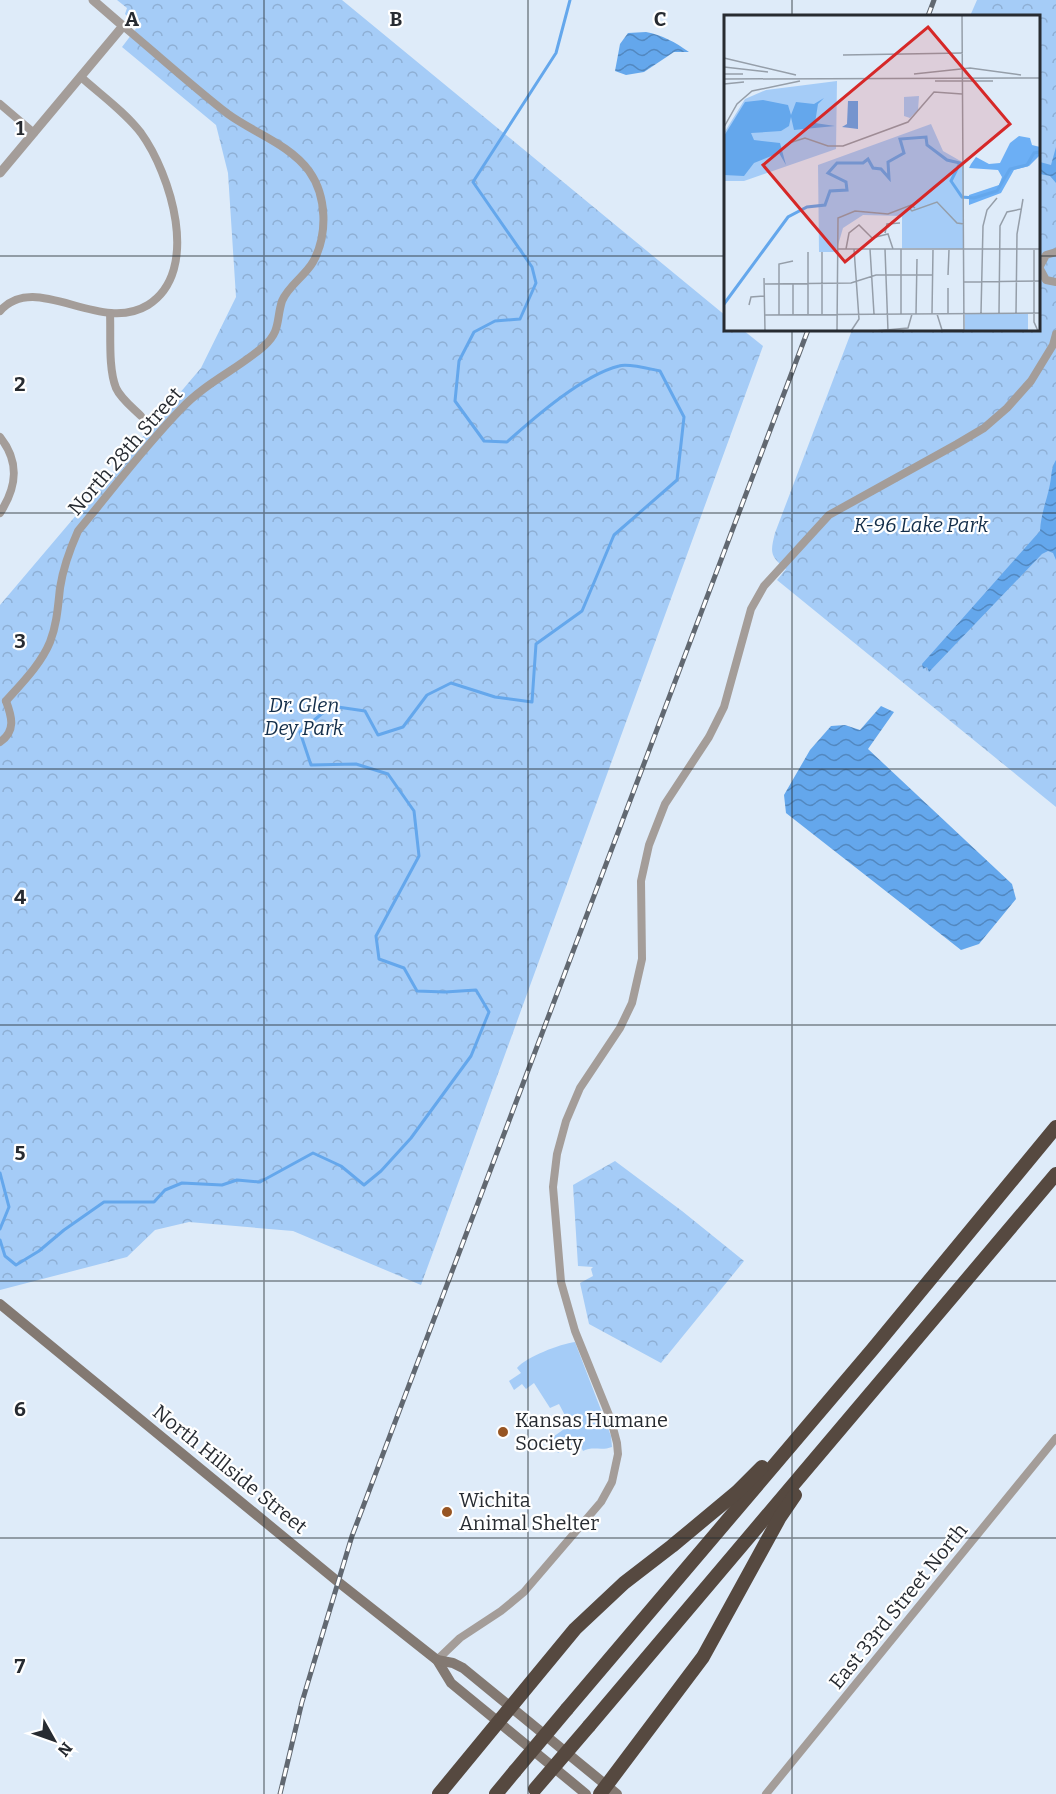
<svg xmlns="http://www.w3.org/2000/svg" width="1056" height="1794" font-family="Bitter,serif">
  <defs>
    <pattern id="park-crowns" width="20" height="18" patternUnits="userSpaceOnUse" patternTransform="scale(1.5)"><rect width="20" height="18" fill="#a5ccf7"/><path d="M2 6a3 3 0 1 1 6 0M12 15a3 3 0 1 1 6 0" fill="none" stroke="#8eafd4"/></pattern>
    <pattern id="water-waves" width="16" height="10" patternUnits="userSpaceOnUse" patternTransform="scale(1.5)"><rect width="16" height="10" fill="#64a7ec"/><path d="M0 5q4-4 8 0t8 0" fill="none" stroke="#5288c0"/></pattern>
  </defs>
  <rect width="100%" height="100%" fill="#deebf9"/>
  <!-- green -->
  <path fill="#a5ccf7" d="M575 1342 606 1423 611 1436 612 1447C602 1451 592 1446 583 1451L578 1441 558 1453 550 1439 570 1425 559 1404 550 1408 534 1383 526 1389 522 1384 514 1390 509 1381 521 1373 517 1368C526 1357 560 1344 575 1342Z"/>
  <!-- park -->
  <g fill="url(#park-crowns)">
    <path d="M117 0H342L726 316V330H743L763 346 421 1285 293 1231 189 1222 155 1230 127 1257 0 1290V605L201 368 236 297 228 173 216 125 122 47 138 26 125 14 127 8Z"/>
    <path d="M977 0H1056V807L777 580 786 569C770 556 770 553 775 533L852 330H1040V16H970Z"/>
    <path d="M615 1161 682 1211 744 1261 661 1363 589 1324 580 1283 593 1276 591 1269 593 1267 578 1266 573 1185Z"/>
  </g>
  <!-- water -->
  <g fill="url(#water-waves)">
    <path d="M646 32C662 35 675 42 689 52H674L644 72 626 75 615 71 620 44 628 33Z"/>
    <path d="M1056 147V183L1050 176 1040 174V162L1051 165Z"/>
    <path d="M1056 460V560L1053 553 1048 551 1042 554 929 672 927 667 923 669 922 664 1040 531C1041 513 1047 500 1050 484 1052 474 1051 468 1056 460Z"/>
    <path d="M881 706 894 712 868 749 1012 884 1016 899 979 944 961 950 786 813 784 795 810 750 831 726 845 725 860 730Z"/>
  </g>
  <g fill="none" stroke-linecap="round" stroke-linejoin="round">
    <!-- stream -->
    <g stroke="#64a7ec" stroke-width="3">
      <path d="M0 1173 9 1207 0 1229"/>
      <path d="M0 1240 5 1256 16 1265 39 1251 64 1230 104 1202H154L165 1190 182 1183 222 1185 237 1180 260 1182 313 1153 341 1166 364 1185 381 1171 411 1138 471 1056 489 1012 476 990 445 992 417 991 404 968 379 959 376 936 419 856 414 811 388 774 356 764 311 765 300 732 331 706 365 711 378 735 403 727 427 695 451 683 495 697 532 702 536 644 582 611 614 535 677 480 684 417 660 371C650 369 628 363 619 366 583 375 535 417 507 442L484 441 455 401 459 361 474 332 495 321 520 319 536 283 532 267 473 182 556 53 570 0"/>
    </g>
    <!-- minor -->
    <g stroke="#a49d99" stroke-width="8">
      <path d="M0 104 34 133"/>
      <path d="M1040 266 1046 255 1056 252"/>
      <path d="M1040 269 1046 280 1056 282"/>
      <path d="M0 311C36 270 99 335 148 305 202 271 170 173 141 133 125 112 101 95 81 77"/>
      <path d="M110 313C111 335 108 368 116 388 121 399 133 408 141 416"/>
      <path d="M0 437C20 462 17 487 0 513"/>
      <path d="M6 701C22 683 41 664 50 642 57 624 58 606 60 588 63 568 70 549 78 531 112 490 144 447 181 409 205 383 238 369 264 346 281 331 276 320 282 301 288 286 305 276 313 262 328 235 327 196 309 171 289 144 254 133 228 114 192 86 158 55 123 26"/>
      <path d="M0 742C16 731 12 717 6 701"/>
      <path d="M437 1660 460 1638 501 1611 524 1592 601 1502 612 1482 618 1454 617 1443 611 1420 575 1331 561 1282 553 1187 557 1154 566 1121 580 1088 620 1028 632 1003 642 959 641 881 649 845 665 804 709 737 724 707 751 609 764 586 829 515 957 444 984 428 1007 408 1031 381 1053 345 1056 334"/>
      <path d="M766 1794 1056 1438"/>
    </g>
    <!-- tertiary -->
    <path stroke="#a49d99" stroke-width="9" d="M0 173 123 26 93 0"/>
    <!-- secondary -->
    <g stroke="#837972" stroke-width="10">
      <path d="M0 1304 337 1581 437 1660 451 1683 586 1794"/>
      <path d="M437 1660 453 1663 463 1668 617 1794"/>
    </g>
    <!-- motorway -->
    <g stroke="#564940" stroke-width="14">
      <path d="M567 1709 872 1350 1056 1127"/>
      <path d="M589 1726 1056 1174"/>
      <path d="M439 1794 575 1629 624 1583 672 1546 737 1492 762 1467"/>
      <path d="M496 1794 515 1771"/>
      <path d="M600 1794 703 1657 780 1517 795 1495"/>
    </g>
    <!-- rail casing -->
    <g stroke="#616871" stroke-width="5">
      <g id="rail">
        <path d="M928 16 934 0"/>
        <path d="M280 1794 302 1702 352 1536 808 330"/>
      </g>
    </g>
    <!-- rail -->
    <use href="#rail" stroke="#fff" stroke-width="3" stroke-dasharray="9" stroke-linecap="butt"/>
    <!-- motorway-bridge -->
    <g stroke="#564940" stroke-width="14">
      <path d="M515 1771 567 1709"/>
      <path d="M535 1789 589 1726"/>
    </g>
  </g>
  <!-- grid -->
  <path fill="none" stroke="#272b31" stroke-width="1.5" stroke-opacity="0.55" d="M264 0V1794M528 0V1794M792 0V16M0 256H726M1040 256H1056M792 330V1794M0 513H1056M0 769H1056M0 1025H1056M0 1281H1056M0 1538H1056"/>
  <!-- markers -->
  <g fill="#975523" stroke="#fff" stroke-width="2">
    <circle cx="503" cy="1432" r="6"/>
    <circle cx="447" cy="1512" r="6"/>
  </g>
  <g text-anchor="middle" dominant-baseline="central" stroke-width="4.5" stroke-linejoin="round" paint-order="stroke">
    <!-- street labels -->
    <g font-size="20" fill="#272b31" stroke="#fff">
      <text transform="translate(125 451) rotate(-49)">North 28th Street</text>
      <text transform="translate(230 1469) rotate(39)">North Hillside Street</text>
      <text transform="translate(898 1606) rotate(-51)">East 33rd Street North</text>
    </g>
    <!-- park labels -->
    <g font-size="20" font-style="italic" fill="#132e4a" stroke="#fff">
      <text x="921" y="525">K-96 Lake Park</text>
      <text x="304" y="705">Dr. Glen<tspan x="304" dy="23">Dey Park</tspan></text>
    </g>
    <!-- poi labels -->
    <g font-size="20" fill="#272b31" stroke="#fff" text-anchor="start">
      <text x="515" y="1420">Kansas Humane<tspan x="515" dy="23">Society</tspan></text>
      <text x="459" y="1500">Wichita<tspan x="459" dy="23">Animal Shelter</tspan></text>
    </g>
  </g>
  <!-- overview -->
  <g transform="translate(724 15)">
    <rect width="316" height="316" fill="#deebf9"/>
    <path d="M295 121 306 123 308 130 316 132V140L305 151 290 155 277 178 245 190V180L275 170 278 162 274 155 245 153 247 149 252 142 265 149 276 148 286 128Z" fill="#6caff5"/>
    <path d="M241 299H304V316H241Z" fill="#a5ccf7"/>
    <path d="M113 66 112 134 20 166H0V118L21 84 42 75ZM195 81 194 95 186 103 180 101V82ZM207 109 219 136 240 148 239 234 178 233V201L139 200 119 213 112 237H95L94 150Z" fill="#a5ccf7"/>
    <path d="M100 83 94 89 91 108 111 111 70 115 67 102 65 111 57 116 27 118 30 125 56 128 62 150 55 138 30 148 20 161 0 160V121L21 87 39 85 64 90 67 100 72 87 90 89ZM124 86H134V114L118 112 123 109Z" fill="#64a7ec"/>
    <path fill="none" stroke="#64a7ec" stroke-width="3" d="M0 289 64 202 83 192 101 190 106 176 123 175 122 167 104 158 113 148H139L144 144 149 153 157 154 165 163 164 147 180 138 176 124 202 122 203 130 223 145 236 148 227 166 238 182 250 183 273 176 286 154 303 150 310 138 317 137"/>
    <path fill="none" stroke="#959ea9" stroke-width="1.5" d="M238 0 240 316M119 40 239 38M0 43 72 60M0 52 44 57M0 59H19M190 59 246 53 297 60M0 64 317 63M211 66H269M0 69 20 67M0 112 13 89 28 76 76 66M65 128 81 123 104 131H119L184 107 210 77 238 79M185 193 188 196 213 187 233 208 240 209M161 218 163 209 176 208M114 234H317M122 234 125 218 135 210 148 223 164 219 169 234M146 234 150 299M161 234 164 316M310 235V307L314 316M224 260 225 235M40 263 41 316M240 267 317 266M41 269 127 268 152 260H208M25 290 27 282 41 281M257 298 259 211 263 195 273 183M275 298 276 211 283 197 297 194M292 298 293 219 299 184M177 299V234M192 299 193 244M208 299 209 235M213 299 218 315H240M224 299V273M41 300 317 298M55 300V249L69 246M69 300V269M84 300V237M98 300V237M113 316 114 203 131 196 164 199 187 190 191 193M127 316 135 304 130 234M151 316 184 313 188 299"/>
    <path fill="#d62828" fill-opacity="0.15" stroke="#d62828" stroke-width="3" d="M204 12 286 109 121 247 39 150Z"/>
    <rect width="316" height="316" fill="none" stroke="#272b31" stroke-width="3"/>
  </g>
  <g font-size="20" text-anchor="middle" font-weight="bold" fill="#272b31" stroke="#fff" stroke-width="4.5" stroke-linejoin="round" paint-order="stroke">
    <text x="132" y="26">A</text>
    <text x="396" y="26">B</text>
    <text x="660" y="26">C</text>
    <text x="20" y="135">1</text>
    <text x="20" y="391">2</text>
    <text x="20" y="648">3</text>
    <text x="20" y="904">4</text>
    <text x="20" y="1160">5</text>
    <text x="20" y="1416">6</text>
    <text x="20" y="1673">7</text>
  </g>
  <!-- north arrow -->
  <g transform="translate(54 1740) rotate(130)" stroke="#ffffff" stroke-width="4.5" paint-order="stroke">
  <path d="M0-4.5L10 22L0 15L-10 22Z" fill="#272b31"/>
  <text y="-9" font-size="16" font-weight="bold" text-anchor="middle" fill="#272b31">N</text>
  </g>
</svg>
